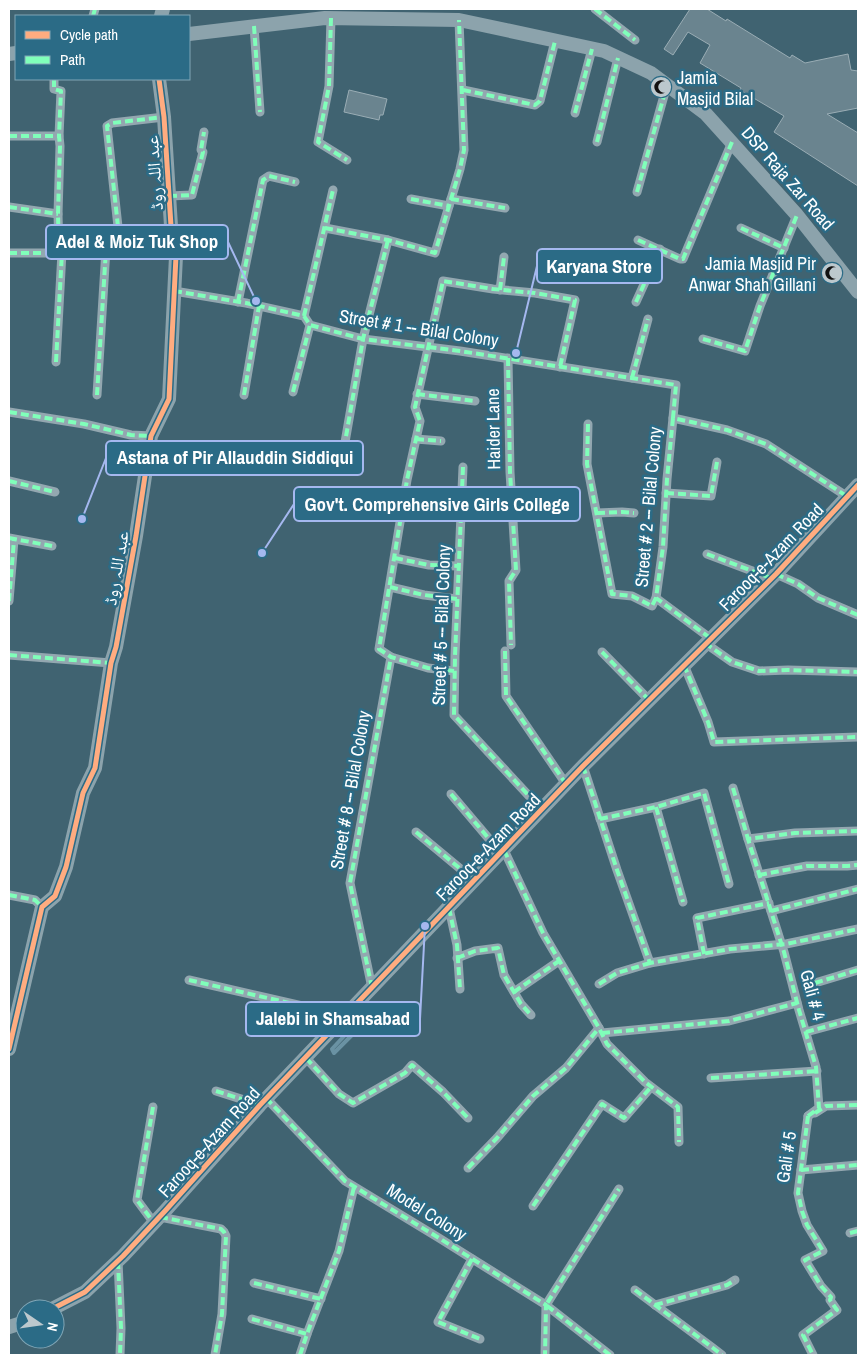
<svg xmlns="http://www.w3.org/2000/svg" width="867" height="1364" font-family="'Archivo Narrow','Noto Naskh Arabic',sans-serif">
  <rect width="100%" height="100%" fill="#406371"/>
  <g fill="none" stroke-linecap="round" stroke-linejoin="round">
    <!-- stream -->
    <path stroke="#6a92a3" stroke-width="4" d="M347 1033 352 1035 334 1053 332 1049Z"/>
  </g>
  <!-- building -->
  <g fill="#6a848f" stroke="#9aadb5">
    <path d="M690 9H707L726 21 727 19 790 58 792 55 805 63 848 54 851 70 858 71V108L827 114 858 133V186L774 132 784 116 740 90 741 88 700 63 710 45 688 32 673 55 664 49Z"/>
    <path d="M349 90 387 99 383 115H380L379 120 344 112Z"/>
  </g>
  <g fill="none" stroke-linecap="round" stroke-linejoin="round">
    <!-- street -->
    <g stroke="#93a7b0" stroke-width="9">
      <path d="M595 9 635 40"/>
      <path d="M93 16 95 9"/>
      <path d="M331 18 329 86 318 142 347 160"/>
      <path d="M254 26 260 112"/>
      <path d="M54 79V89L61 91 59 136 60 146 58 214 59 253"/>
      <path d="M463 90 535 105 540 101 555 41"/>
      <path d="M575 113 592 49"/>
      <path d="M9 136H59"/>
      <path d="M597 142 618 58"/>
      <path d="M637 192 667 85"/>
      <path d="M169 196 192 195 203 152 201 150 204 132"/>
      <path d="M411 199 449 206"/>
      <path d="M451 199 505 208"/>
      <path d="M9 207 58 214"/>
      <path d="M325 228 388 240 435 253 460 169 464 150 459 20"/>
      <path d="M741 228 784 248"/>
      <path d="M638 240 680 259H683L732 142"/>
      <path d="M9 253H59L119 248 120 245 107 126 112 123 164 117"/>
      <path d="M500 290 504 257"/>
      <path d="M174 291 246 303 304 316 310 325 363 339 460 351 676 385 673 418 727 430 766 444 848 497"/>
      <path d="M238 302 263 180 269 176 295 182"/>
      <path d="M636 302 660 249"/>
      <path d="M304 316 333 190"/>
      <path d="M703 339 745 351 760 306 797 215"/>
      <path d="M508 358 510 472 516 570 509 581 511 645"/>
      <path d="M56 362 62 252"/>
      <path d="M632 378 648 319"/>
      <path d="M293 392 310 325"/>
      <path d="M417 394 475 401"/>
      <path d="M97 395 106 249"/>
      <path d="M244 395 259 306"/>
      <path d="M9 412 84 424 131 435 151 436"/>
      <path d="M673 418 667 479 663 547 656 598 710 638"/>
      <path d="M588 424 587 464 612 594 632 596 652 606 656 598"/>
      <path d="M416 439 441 441"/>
      <path d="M344 448 363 339 388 240"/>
      <path d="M463 467 455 656 454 715 542 810"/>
      <path d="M9 481 55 492"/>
      <path d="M666 493 711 496 717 462"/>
      <path d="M597 513 622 512 634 513"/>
      <path d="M9 538 52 546"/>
      <path d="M707 554 771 578"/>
      <path d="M395 558 429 565 458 566"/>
      <path d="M776 574 798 584 818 598 858 615"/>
      <path d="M390 587 424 595 457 599"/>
      <path d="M9 601 14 540"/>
      <path d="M705 643 732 662 759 671 788 670 858 672"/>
      <path d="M505 651 506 696 566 784"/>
      <path d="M602 652 649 700"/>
      <path d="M9 655 111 663"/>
      <path d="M684 665 708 722 714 742 858 737"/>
      <path d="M454 671 428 668 391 657 379 649 407 480 420 421 415 407 443 281 493 289 535 293 575 300 560 367"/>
      <path d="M583 766 617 870 650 963 730 949 786 944 858 929"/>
      <path d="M733 788 748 839"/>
      <path d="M451 794 501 853"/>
      <path d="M656 807 683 902"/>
      <path d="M600 819 656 807 704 793 729 884"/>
      <path d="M416 832 475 881"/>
      <path d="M504 850 543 933 599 1028 607 1044 645 1082 678 1107 679 1142"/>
      <path d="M759 875 807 866H847L858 865"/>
      <path d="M9 895 35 900 42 907"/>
      <path d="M449 908 457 945 460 989"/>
      <path d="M771 911 858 889"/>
      <path d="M704 954 697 918 769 903"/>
      <path d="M457 958 475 951 498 948 504 975 521 1004 531 1015"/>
      <path d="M189 980 346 1016"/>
      <path d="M815 983 858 970"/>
      <path d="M599 984 617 973 650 963"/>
      <path d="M372 988 350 883 391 657"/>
      <path d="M514 992 559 961"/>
      <path d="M806 1032 858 1018"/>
      <path d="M602 1033 729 1021 797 1003"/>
      <path d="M306 1058 339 1094 353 1103 405 1073 412 1065 443 1092 468 1118"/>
      <path d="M711 1078 817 1071"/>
      <path d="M216 1091 260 1105"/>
      <path d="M266 1098 345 1181 439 1238 546 1305 545 1355"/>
      <path d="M153 1107 137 1200 154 1223"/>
      <path d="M815 1113 826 1106 858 1105"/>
      <path d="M808 1116 819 1108 816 1067 799 1010 784 952 748 839 795 833 858 831"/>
      <path d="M808 1116 798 1193 802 1211 807 1225 823 1251 805 1260 821 1286 831 1297 830 1300 837 1310 803 1335 813 1355"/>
      <path d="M468 1168 497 1138 533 1096 566 1068 599 1028"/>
      <path d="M801 1170 858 1165"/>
      <path d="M533 1206 602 1104 624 1118 651 1087"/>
      <path d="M160 1217 221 1229 224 1232 226 1236 222 1314 215 1355"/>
      <path d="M850 1233 858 1231"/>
      <path d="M472 1259 438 1322 480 1339"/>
      <path d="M118 1261 121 1328 120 1355"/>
      <path d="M254 1283 321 1299"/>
      <path d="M635 1290 713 1348 722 1355"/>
      <path d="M655 1305 727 1285 735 1280"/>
      <path d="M252 1319 307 1334"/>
      <path d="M300 1355 307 1334 339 1251 354 1187"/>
      <path d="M610 1355 546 1305 619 1189"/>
    </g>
    <!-- secondary -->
    <g stroke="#8ca3ac" stroke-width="14">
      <path d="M161 16 163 9"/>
      <path d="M189 34 325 18 459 20 604 51 651 73 706 114 797 215 858 292"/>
      <path d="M9 54 16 53"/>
      <path d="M9 1049 42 907 55 896 66 867 83 793 95 768 111 663 116 647 136 536 151 436 169 399 176 256 171 226 164 117 159 79"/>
      <path d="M52 1309 85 1292 123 1256 165 1211 260 1105 583 766 776 574 858 485"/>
      <path d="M9 1327 25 1322"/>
    </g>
    <!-- quiet -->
    <g stroke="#80ffba" stroke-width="4" stroke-dasharray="8 4" stroke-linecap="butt">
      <path d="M595 9 635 40"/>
      <path d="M93 16 95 9"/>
      <path d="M331 18 329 86 318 142 347 160"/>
      <path d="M254 26 260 112"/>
      <path d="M54 79V89L61 91 59 136 60 146 58 214 59 253"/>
      <path d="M463 90 535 105 540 101 555 41"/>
      <path d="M575 113 592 49"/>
      <path d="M9 136H59"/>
      <path d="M597 142 618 58"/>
      <path d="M637 192 667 85"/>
      <path d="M169 196 192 195 203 152 201 150 204 132"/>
      <path d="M411 199 449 206"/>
      <path d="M451 199 505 208"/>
      <path d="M9 207 58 214"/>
      <path d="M325 228 388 240 435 253 460 169 464 150 459 20"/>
      <path d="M741 228 784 248"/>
      <path d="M638 240 680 259H683L732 142"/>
      <path d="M9 253H59L119 248 120 245 107 126 112 123 164 117"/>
      <path d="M500 290 504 257"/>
      <path d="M174 291 246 303 304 316 310 325 363 339 460 351 676 385 673 418 727 430 766 444 848 497"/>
      <path d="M238 302 263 180 269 176 295 182"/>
      <path d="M636 302 660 249"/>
      <path d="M304 316 333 190"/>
      <path d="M703 339 745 351 760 306 797 215"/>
      <path d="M508 358 510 472 516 570 509 581 511 645"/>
      <path d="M56 362 62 252"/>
      <path d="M632 378 648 319"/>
      <path d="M293 392 310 325"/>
      <path d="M417 394 475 401"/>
      <path d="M97 395 106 249"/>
      <path d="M244 395 259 306"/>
      <path d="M9 412 84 424 131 435 151 436"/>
      <path d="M673 418 667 479 663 547 656 598 710 638"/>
      <path d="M588 424 587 464 612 594 632 596 652 606 656 598"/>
      <path d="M416 439 441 441"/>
      <path d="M344 448 363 339 388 240"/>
      <path d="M463 467 455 656 454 715 542 810"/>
      <path d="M9 481 55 492"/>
      <path d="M666 493 711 496 717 462"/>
      <path d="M597 513 622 512 634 513"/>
      <path d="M9 538 52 546"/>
      <path d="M707 554 771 578"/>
      <path d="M395 558 429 565 458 566"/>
      <path d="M776 574 798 584 818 598 858 615"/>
      <path d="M390 587 424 595 457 599"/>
      <path d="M9 601 14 540"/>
      <path d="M705 643 732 662 759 671 788 670 858 672"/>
      <path d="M505 651 506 696 566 784"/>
      <path d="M602 652 649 700"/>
      <path d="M9 655 111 663"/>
      <path d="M684 665 708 722 714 742 858 737"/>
      <path d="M454 671 428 668 391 657 379 649 407 480 420 421 415 407 443 281 493 289 535 293 575 300 560 367"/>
      <path d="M583 766 617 870 650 963 730 949 786 944 858 929"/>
      <path d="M733 788 748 839"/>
      <path d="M451 794 501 853"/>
      <path d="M656 807 683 902"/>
      <path d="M600 819 656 807 704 793 729 884"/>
      <path d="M416 832 475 881"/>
      <path d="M504 850 543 933 599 1028 607 1044 645 1082 678 1107 679 1142"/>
      <path d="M759 875 807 866H847L858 865"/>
      <path d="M9 895 35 900 42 907"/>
      <path d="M449 908 457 945 460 989"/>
      <path d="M771 911 858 889"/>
      <path d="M704 954 697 918 769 903"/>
      <path d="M457 958 475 951 498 948 504 975 521 1004 531 1015"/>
      <path d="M189 980 346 1016"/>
      <path d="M815 983 858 970"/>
      <path d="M599 984 617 973 650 963"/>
      <path d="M372 988 350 883 391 657"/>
      <path d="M514 992 559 961"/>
      <path d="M806 1032 858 1018"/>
      <path d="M602 1033 729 1021 797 1003"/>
      <path d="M306 1058 339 1094 353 1103 405 1073 412 1065 443 1092 468 1118"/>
      <path d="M711 1078 817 1071"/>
      <path d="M216 1091 260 1105"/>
      <path d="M266 1098 345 1181 439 1238 546 1305 545 1355"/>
      <path d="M153 1107 137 1200 154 1223"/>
      <path d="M815 1113 826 1106 858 1105"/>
      <path d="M808 1116 819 1108 816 1067 799 1010 784 952 748 839 795 833 858 831"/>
      <path d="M808 1116 798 1193 802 1211 807 1225 823 1251 805 1260 821 1286 831 1297 830 1300 837 1310 803 1335 813 1355"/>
      <path d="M468 1168 497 1138 533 1096 566 1068 599 1028"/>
      <path d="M801 1170 858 1165"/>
      <path d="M533 1206 602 1104 624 1118 651 1087"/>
      <path d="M160 1217 221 1229 224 1232 226 1236 222 1314 215 1355"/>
      <path d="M850 1233 858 1231"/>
      <path d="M472 1259 438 1322 480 1339"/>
      <path d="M118 1261 121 1328 120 1355"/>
      <path d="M254 1283 321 1299"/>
      <path d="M635 1290 713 1348 722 1355"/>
      <path d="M655 1305 727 1285 735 1280"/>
      <path d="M252 1319 307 1334"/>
      <path d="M300 1355 307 1334 339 1251 354 1187"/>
      <path d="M610 1355 546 1305 619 1189"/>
    </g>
    <!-- cycleway casing -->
    <g stroke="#2b6b86" stroke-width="8">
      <g id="cycleway">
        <path d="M9 1049 42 907 55 896 66 867 83 793 95 768 111 663 116 647 136 536 151 436 169 399 176 256 171 226 164 117 159 79"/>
        <path d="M52 1309 85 1292 123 1256 165 1211 260 1105 583 766 776 574 858 485"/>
      </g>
    </g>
    <!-- cycleway -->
    <use href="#cycleway" stroke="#ffac80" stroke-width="5"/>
  </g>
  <!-- icons -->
  <defs>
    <g id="mosque-disc" transform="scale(1.125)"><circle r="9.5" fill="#bcc8cd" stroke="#2b6b86"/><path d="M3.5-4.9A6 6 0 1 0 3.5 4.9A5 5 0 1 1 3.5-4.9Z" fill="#111"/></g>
  </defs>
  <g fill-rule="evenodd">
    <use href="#mosque-disc" x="661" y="87"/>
    <use href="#mosque-disc" x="832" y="273"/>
  </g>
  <g text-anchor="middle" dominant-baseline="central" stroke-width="5" stroke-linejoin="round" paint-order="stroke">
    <!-- poi labels -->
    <g font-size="18" fill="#fff" stroke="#2b6b86" text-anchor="start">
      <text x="677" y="77">Jamia<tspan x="677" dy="21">Masjid Bilal</tspan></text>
      <text x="816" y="263" text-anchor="end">Jamia Masjid Pir<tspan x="816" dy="21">Anwar Shah Gillani</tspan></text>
    </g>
    <!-- street labels -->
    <g font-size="18" fill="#fff" stroke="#2b6b86">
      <text transform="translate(154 173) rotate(-94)">عبد اللہ روڈ</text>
      <text transform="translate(788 178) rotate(49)">DSP Raja Zar Road</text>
      <text transform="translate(419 328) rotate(9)">Street # 1 -- Bilal Colony</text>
      <text transform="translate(493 429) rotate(-91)">Haider Lane</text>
      <text transform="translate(648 507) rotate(-85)">Street # 2 -- Bilal Colony</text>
      <text transform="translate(771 557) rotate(-46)">Farooq-e-Azam Road</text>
      <text transform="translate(116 568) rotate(-80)">عبد اللہ روڈ</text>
      <text transform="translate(441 625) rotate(-88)">Street # 5 -- Bilal Colony</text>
      <text transform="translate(350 790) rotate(-80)">Street # 8 -- Bilal Colony</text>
      <text transform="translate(488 847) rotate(-46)">Farooq-e-Azam Road</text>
      <text transform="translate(813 995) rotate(75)">Gali # 4</text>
      <text transform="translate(209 1142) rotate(-48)">Farooq-e-Azam Road</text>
      <text transform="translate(786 1157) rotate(-82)">Gali # 5</text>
      <text transform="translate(427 1212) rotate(32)">Model Colony</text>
    </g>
  </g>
  <!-- callouts -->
  <path fill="none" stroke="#a5b8ef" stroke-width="2" d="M256 301L228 242M516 353L537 266M82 519L106 458M262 553L294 504M425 926L420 1019"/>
  <g fill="#a5b8ef" stroke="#2b6b86" stroke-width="2">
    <circle cx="256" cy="301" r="5"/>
    <circle cx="516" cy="353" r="5"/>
    <circle cx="82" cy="519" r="5"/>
    <circle cx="262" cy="553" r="5"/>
    <circle cx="425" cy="926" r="5"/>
  </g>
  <g fill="#2b6b86" stroke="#a5b8ef" stroke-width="2">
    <rect x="46" y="225" width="182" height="34" rx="5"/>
    <rect x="537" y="249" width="125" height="34" rx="5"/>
    <rect x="106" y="441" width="257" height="34" rx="5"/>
    <rect x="294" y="487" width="286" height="34" rx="5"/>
    <rect x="246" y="1002" width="174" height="34" rx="5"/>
  </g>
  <g font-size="19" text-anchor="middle" font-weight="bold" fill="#fff">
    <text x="137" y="248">Adel &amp; Moiz Tuk Shop</text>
    <text x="599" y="273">Karyana Store</text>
    <text x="235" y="464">Astana of Pir Allauddin Siddiqui</text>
    <text x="437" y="511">Gov't. Comprehensive Girls College</text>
    <text x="333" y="1025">Jalebi in Shamsabad</text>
  </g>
  <!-- border -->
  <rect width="867" height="1364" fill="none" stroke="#ffffff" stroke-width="20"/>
  <!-- legend -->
  <rect x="15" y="15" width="175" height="65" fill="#2b6b86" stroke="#80a6b6"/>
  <rect x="25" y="31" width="25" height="8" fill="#ffac80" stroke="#80a6b6"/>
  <text x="60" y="40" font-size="15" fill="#ffffff">Cycle path</text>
  <rect x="25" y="56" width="25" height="8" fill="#80ffba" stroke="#80a6b6"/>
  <text x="60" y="65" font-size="15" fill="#ffffff">Path</text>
  <!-- north arrow -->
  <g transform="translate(40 1324) rotate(103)"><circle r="24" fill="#2b6b86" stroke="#80a6b6"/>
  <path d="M0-4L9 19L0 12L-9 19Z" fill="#bcc8cd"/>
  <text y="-8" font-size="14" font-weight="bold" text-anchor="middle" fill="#ffffff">N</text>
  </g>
</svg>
